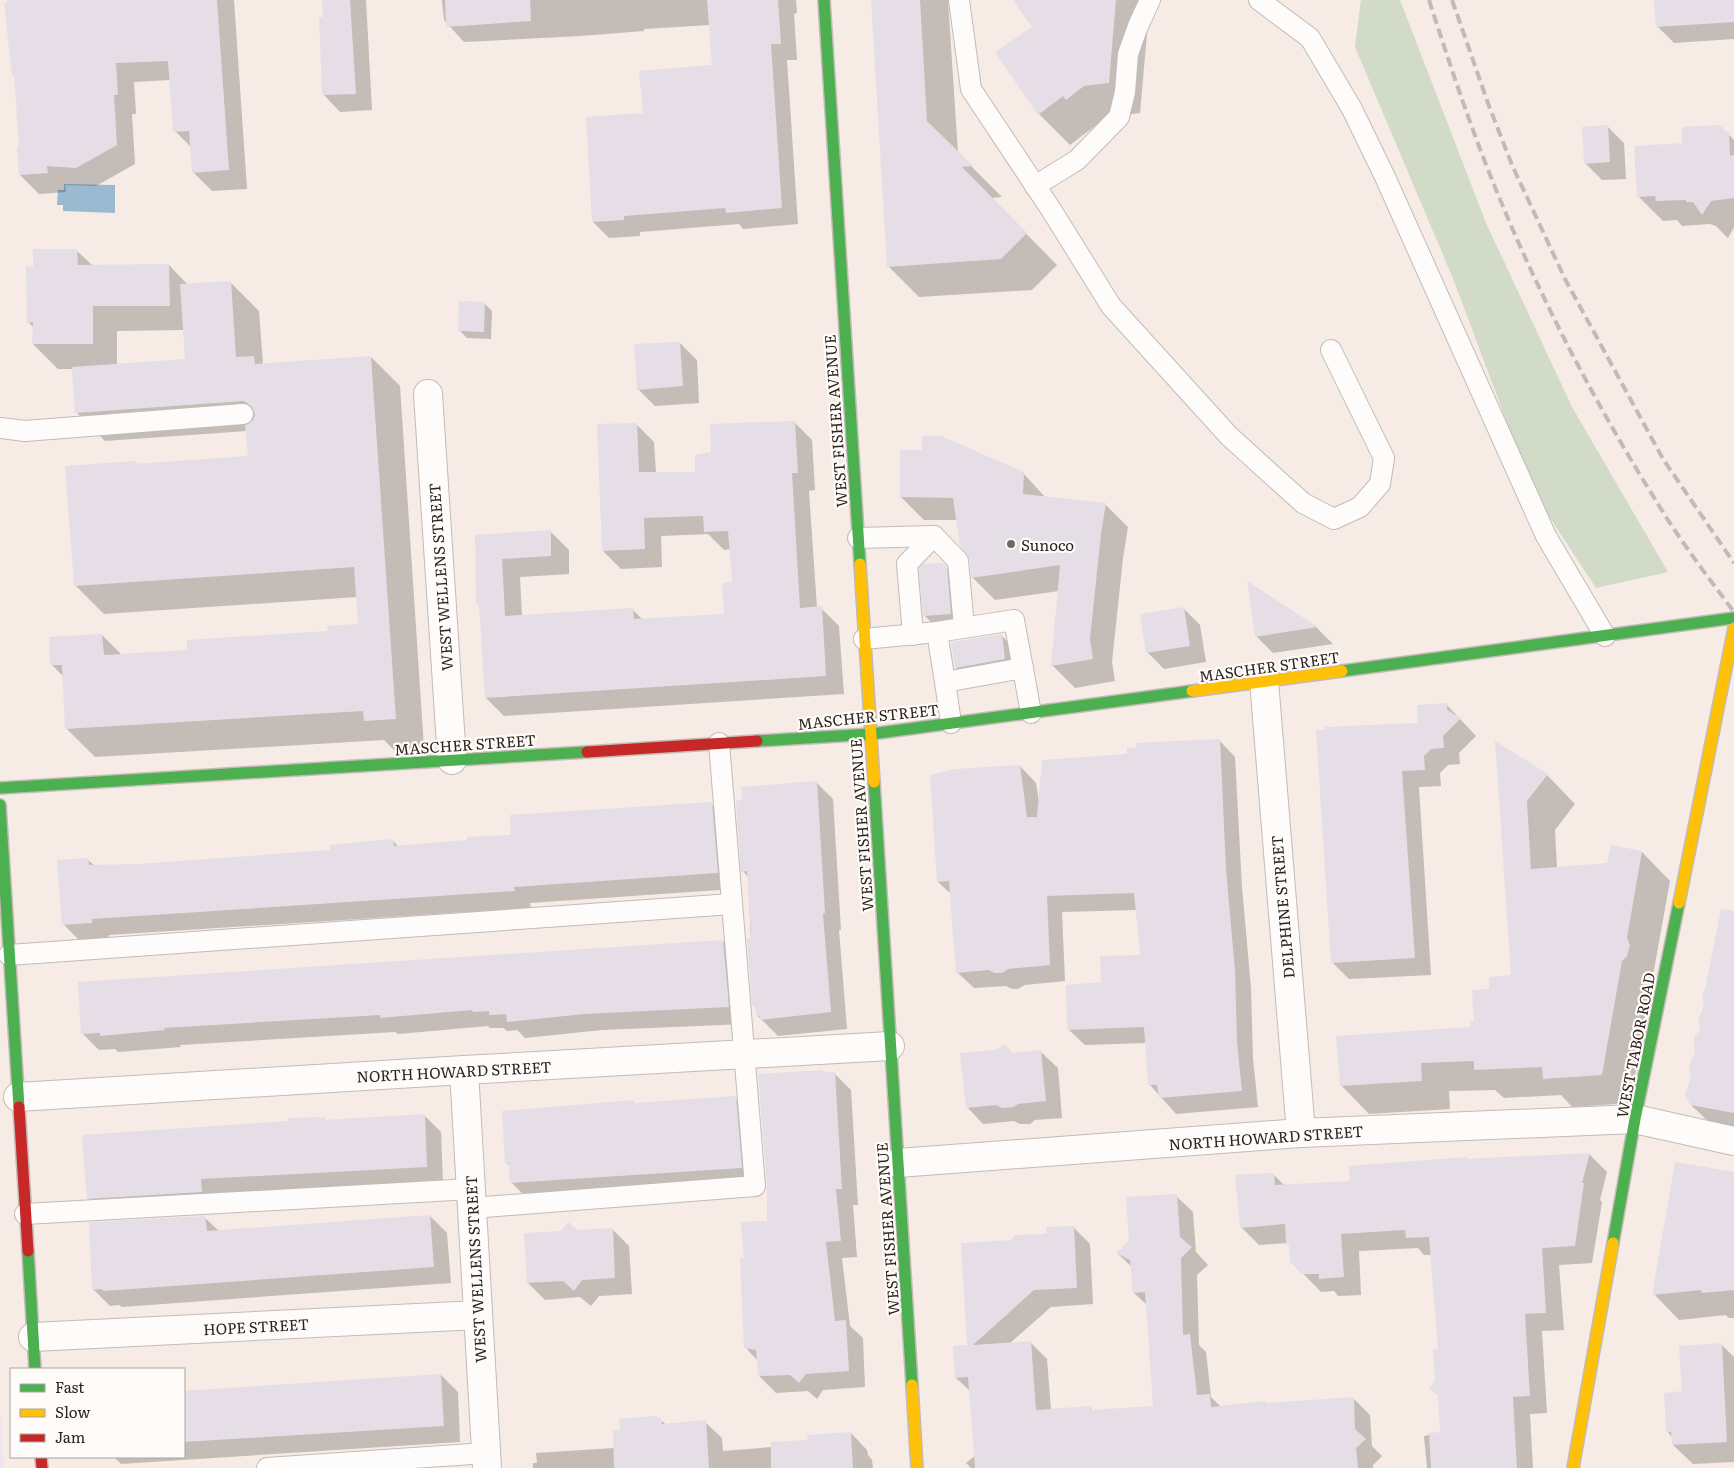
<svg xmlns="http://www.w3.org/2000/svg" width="1734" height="1468" font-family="Literata,serif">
  <rect width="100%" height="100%" fill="#f6ebe5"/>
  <!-- education -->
  <path fill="#ede6ef" d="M0 1407 4 1468H0Z"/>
  <!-- green -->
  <path fill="#d2dbc8" d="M1361 0H1400L1486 223 1572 407 1668 572 1596 588 1533 492 1454 281 1355 47Z"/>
  <!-- water -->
  <path fill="#9abad1" d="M64 184 115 185V213L63 211V205H57L58 190H64Z"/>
  <!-- shadow -->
  <g fill="#0003" fill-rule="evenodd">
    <path d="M8 0H234L247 189 212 191 193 172 192 148 175 131 170 80 134 82 136 114H132L135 164 96 186 65 185 66 192 39 194 20 175 21 147Z"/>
    <path d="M324 0H366L372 110 340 112 324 95Z"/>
    <path d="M442 0H796L797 13 794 14 797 60H787L798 224 743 229 739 224 640 232V236L609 238 593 222 645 114 713 66 710 25 644 29V31L581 36 464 42 444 20Z"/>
    <path d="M872 0H948L958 153 1002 197 991 198 1057 265 1032 290 919 297 888 266Z"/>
    <path d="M1015 0H1150L1140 113 1115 116 1098 130 1095 126 1070 145 1039 114 1034 27Z"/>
    <path d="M1655 0H1734V39L1674 43 1657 26Z"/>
    <path d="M1607 126 1624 143 1626 179 1602 180 1585 163Z"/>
    <path d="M1728 134 1734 140V227L1728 238 1716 226 1710 224 1682 226 1677 220 1663 221 1638 196 1684 144Z"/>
    <path d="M77 251 93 266 169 265 188 285 230 282 259 311 263 365 371 357 400 386 424 748 394 750 384 740 95 757 66 728 64 677 52 665 102 635 122 655 189 652 329 632 359 625 357 597 104 614 75 585 135 462 138 465 249 457 247 431 105 441 76 412 73 369H58L33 344 34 328 28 322 34 268ZM184 330 186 361 117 365V331Z"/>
    <path d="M484 303 492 311 491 339 467 338 459 330Z"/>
    <path d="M680 343 697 360 699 403 655 406 638 389Z"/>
    <path d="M794 422 812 440 815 490 809 491 817 608H821L839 626 844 694 504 716 486 698 481 607 478 604 476 536 551 532 569 550V574L520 577 522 616 632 609 643 620 726 615 733 584 731 549 724 550 708 534 661 536 662 567 621 569 603 551 636 424 654 442 656 473H697L712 453Z"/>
    <path d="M1023 473 1046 498 1105 504 1128 527 1123 558 1112 662 1115 681 1075 688 1052 665 1059 591 995 600 973 578 971 559 958 520H924L901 497Z"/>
    <path d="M943 564 963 584 967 630 941 632 924 615Z"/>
    <path d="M1249 584 1317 628 1333 644 1273 653 1256 636Z"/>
    <path d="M1184 609 1200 625 1206 662 1164 669 1147 652Z"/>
    <path d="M1001 635 1018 652 1021 676 973 684 956 668Z"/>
    <path d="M1446 704 1476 736 1459 753 1460 764 1448 765 1440 773 1441 786 1419 787 1431 975 1349 979 1332 962 1317 731 1419 724Z"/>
    <path d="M1219 740 1235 757 1242 887 1251 988 1253 1059 1258 1107 1176 1114 1150 1085 1146 1043 1085 1045 1068 1029 1102 984 1141 956 1137 910 1062 912 1065 981 1025 985 1018 989H1012L1006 986 974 988 957 972 952 895 938 882 1020 766 1036 783 1039 802 1129 756Z"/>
    <path d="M1497 743 1547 775 1575 804 1555 830 1557 868 1608 864 1642 852 1670 881 1630 1103 1572 1107 1561 1095 1504 1098 1495 1090 1449 1091 1450 1109 1369 1114 1341 1085 1471 1028 1491 990 1512 977Z"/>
    <path d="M816 782 833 799 841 930H839L847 1029 778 1036 757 1015V1009L754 1006 748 877 743 871Z"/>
    <path d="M711 804 728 820 734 889 530 903 531 908 109 935 108 939 80 941 63 924 88 860 95 866 138 865 331 851 393 841 398 846 468 842Z"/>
    <path d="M1734 937V1128L1710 1123 1691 1105 1693 1078 1701 1031Z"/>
    <path d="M723 941 739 958 745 1024 602 1030 525 1038 517 1030 507 1031 504 1028H490L488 1026 398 1034 395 1032 180 1045 181 1047 118 1052 115 1049 99 1050 83 1034Z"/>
    <path d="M1041 1052 1058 1068 1062 1118 1035 1120 1030 1124H1020L1014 1121 983 1124 967 1107 1013 1054Z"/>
    <path d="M822 1071 825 1073H834L851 1090 858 1205H853L857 1257 842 1258 850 1326 863 1338 865 1387 823 1390 817 1399 808 1391 776 1393 759 1376 758 1361 745 1347V1259L768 1222Z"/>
    <path d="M735 1098 752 1114 758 1184 528 1199 511 1182 510 1166 507 1163 633 1102 636 1104Z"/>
    <path d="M424 1115 441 1132 443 1183 105 1215 88 1198 290 1123 324 1118 326 1121Z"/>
    <path d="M1590 1155 1607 1172 1600 1200 1602 1202 1592 1263 1559 1265 1564 1330 1542 1331 1547 1413 1530 1414 1533 1468H1427L1424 1436 1441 1433 1439 1397 1436 1381 1439 1350 1432 1255H1424L1418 1248 1359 1251 1361 1295 1338 1296 1334 1291 1321 1292 1292 1262 1291 1246 1287 1243 1259 1245 1241 1227 1273 1174 1285 1186 1351 1182 1468 1160Z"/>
    <path d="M1734 1173V1318H1729L1726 1315 1679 1320 1654 1294Z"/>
    <path d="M1176 1196 1193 1212 1196 1252 1208 1265 1197 1275 1199 1345 1206 1352 1211 1397 1221 1407 1265 1402 1267 1404 1353 1398 1370 1415 1372 1446 1382 1456 1373 1465V1468H971L966 1463 976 1455 971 1392 956 1378 1011 1241 1048 1235 1073 1227 1090 1244 1093 1304 1051 1307 1009 1344 1030 1342 1047 1359 1051 1410 1090 1407 1093 1411 1155 1407 1148 1306 1134 1293 1132 1267 1117 1253Z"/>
    <path d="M430 1216 447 1233 451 1283 122 1307 119 1305 110 1306 93 1289 204 1217 219 1231Z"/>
    <path d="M613 1230 629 1246 632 1294 599 1296 591 1306 580 1297 545 1300 528 1283 578 1232Z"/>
    <path d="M1721 1344 1734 1357V1462L1693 1464 1673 1445 1672 1437 1667 1431 1683 1392Z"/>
    <path d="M441 1375 458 1392 460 1442 121 1464 114 1457H184V1392Z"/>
    <path d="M656 1417 667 1425 705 1422 722 1438 723 1451 772 1447 851 1433 867 1450 868 1455 872 1460 873 1468H533V1463H537L536 1453 614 1448 622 1432Z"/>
  </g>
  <!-- building -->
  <g fill="#e5dee6">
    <path d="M7 0H217L229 170 192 173 189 131 173 132 168 61 116 63 118 95H114L117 145 76 168 47 166 48 173 19 175 17 146H19L14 75 12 76 4 3H7Z"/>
    <path d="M322 0H350L356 94 322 95 319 17H323Z"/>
    <path d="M445 0H530L531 21 446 27Z"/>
    <path d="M707 0H778L781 44H771L782 208 726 213 725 208 624 216V220L592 222 586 117 643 113 639 71 712 65Z"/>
    <path d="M871 0H920L927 121 973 166 962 167 1027 233 1001 259 887 267Z"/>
    <path d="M1013 0H1116L1109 83 1084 86 1066 100 1063 96 1038 115 995 52 1032 27Z"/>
    <path d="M1654 0H1734V22L1656 27Z"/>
    <path d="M1608 125 1610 162 1584 164 1582 127Z"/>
    <path d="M1719 125 1729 133 1730 156 1734 155V198L1711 201 1702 215 1693 202H1686V200L1656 201 1655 196 1637 197 1634 146 1682 143V127Z"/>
    <path d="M33 249H77L78 265 169 264 170 306H93V344H32L33 322 27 323 26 266 33 267Z"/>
    <path d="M231 281 236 357 254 356 255 364 371 356 396 719 364 721 363 711 65 729 62 665H50L49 637 102 634 104 655 187 650V640L328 631 327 626 358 624 354 567 74 586 65 466 136 461V464L248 456 245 425 253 420 255 414 252 407 244 401 75 413 72 367 185 359 180 284Z"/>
    <path d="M459 301 485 302 484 332 458 331Z"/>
    <path d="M680 342 683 386 637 390 634 344Z"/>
    <path d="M795 421 798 473H792L800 608 822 606 826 676 485 698 479 604H476L475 535 551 530V556L502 559 505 616 633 608 634 619 724 614 722 583 732 582 728 531 704 532 703 516 644 518 645 549 602 551 597 424 637 423 639 472H695V455L711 452 710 424Z"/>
    <path d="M922 436H941L1024 472 1023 494 1106 503 1101 534 1090 639 1093 659 1051 666 1060 565 971 578 970 559 960 546 953 498 900 497V450H922Z"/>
    <path d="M943 563 947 566 951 614 923 616 919 568 923 564Z"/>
    <path d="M1247 581 1318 627 1255 637Z"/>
    <path d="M1184 607 1190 646 1146 653 1140 614Z"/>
    <path d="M1002 634 1005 659 955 668 951 642Z"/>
    <path d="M1447 703V710L1461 718 1443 736 1444 748 1431 749 1424 756 1425 770 1402 771 1415 958 1331 963 1316 730H1325V727L1418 723 1417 705Z"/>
    <path d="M1220 739 1226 869 1235 970 1237 1042 1242 1091 1159 1098 1157 1085H1148L1144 1027 1067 1030 1066 985 1101 982 1100 956 1140 955 1134 893 1047 896 1050 965 1008 969 1002 973H994L989 970 956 973 949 881 937 882 930 775 955 769 1020 765 1027 817H1037L1042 760 1127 754V748H1136V743Z"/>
    <path d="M1495 741 1548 774 1527 801 1531 869 1607 863 1611 845 1642 851 1627 938 1630 945 1627 956 1622 961 1602 1075 1543 1079 1542 1067 1474 1070V1061L1421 1063 1422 1081 1340 1086 1336 1036 1470 1027V1021H1474L1472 990 1489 989V977L1511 975Z"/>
    <path d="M817 781 825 913 823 914 831 1012 760 1020V1016H756L755 1006H752L747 938H750L751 932 749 902 747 871 741 872 736 801 742 800 741 787Z"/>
    <path d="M712 802 718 873 514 887 515 891 92 919V923L62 925 57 860 88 858 89 865 138 864 330 850V845L393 839 394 846 467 840V837L511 835 510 815Z"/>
    <path d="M1721 909 1734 911V1113L1690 1105 1685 1094 1691 1078 1689 1069 1691 1060 1695 1054 1694 1037 1700 1030 1698 1021 1704 1005 1702 997 1706 985Z"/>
    <path d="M723 940 729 1007 584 1014 507 1022 506 1014 489 1015V1011L473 1012 472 1010 380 1018V1015L164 1028 165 1030 100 1036V1033L81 1034 78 982Z"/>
    <path d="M1004 1044 1013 1053 1041 1050 1046 1101 1018 1104 1013 1107 1002 1108 996 1105 966 1108 960 1053 996 1050Z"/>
    <path d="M823 1070V1072H835L842 1189H836L841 1241 826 1242 835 1321 846 1320 849 1371 806 1374 799 1383 790 1375 758 1376 756 1350 744 1348 740 1258H744L741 1222 767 1221V1185L758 1074Z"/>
    <path d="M736 1096 742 1168 510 1183 509 1163H505L502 1111 634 1100V1103Z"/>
    <path d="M425 1114 427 1167 201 1179 202 1192 87 1199 82 1135 289 1121 288 1118 325 1117V1120Z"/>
    <path d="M1590 1153 1582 1183H1584L1575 1246 1542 1248 1546 1313 1525 1314 1530 1396 1513 1397 1517 1468H1431L1429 1433 1440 1432 1438 1396 1429 1388 1435 1381 1433 1349H1438L1429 1237 1406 1238 1405 1230 1341 1234 1344 1277 1319 1279V1274H1302L1290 1262 1289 1246 1286 1243 1285 1224 1240 1228 1235 1175 1274 1173 1275 1185 1350 1181 1349 1166 1467 1157V1159Z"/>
    <path d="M1675 1162 1734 1172V1290L1702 1293 1701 1290 1652 1295Z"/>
    <path d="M1177 1194 1180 1237 1192 1247 1181 1258 1183 1335 1190 1334 1197 1395 1210 1394 1211 1407 1265 1401V1403L1354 1397 1355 1429 1366 1439 1356 1448 1358 1468H975L968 1377 955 1378 953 1346 967 1345 961 1243 1011 1240 1015 1235 1047 1234 1046 1227 1074 1226 1077 1288 1034 1290 973 1345 1031 1341 1036 1410 1090 1406 1091 1410 1153 1406 1145 1292 1133 1293 1130 1260 1116 1253 1129 1241 1126 1197Z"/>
    <path d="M430 1215 434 1267 104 1291 101 1289 92 1290 89 1222 205 1216 207 1231Z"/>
    <path d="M568 1222 578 1230 613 1228 615 1278 582 1280 574 1291 563 1281 527 1283 524 1233 561 1231Z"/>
    <path d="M1722 1343 1727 1442 1672 1445 1671 1432H1666L1664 1393 1682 1391 1679 1346Z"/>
    <path d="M441 1374 444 1426 184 1442V1391Z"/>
    <path d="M656 1416V1418H661L662 1424 706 1420 709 1468H614L613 1431 620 1430 619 1419Z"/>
    <path d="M851 1432 853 1468H771V1442L808 1440 807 1435Z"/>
  </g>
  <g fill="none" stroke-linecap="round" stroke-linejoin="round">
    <!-- lane casing -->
    <g stroke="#c3bbb6" stroke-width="22">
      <g id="lane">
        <path d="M959 0 971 89 1052 211 1111 306 1229 436 1303 503 1334 519 1360 507 1380 484 1384 458 1331 350"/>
        <path d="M1259 0 1310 38 1352 109 1385 177 1546 536 1605 636"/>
        <path d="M1035 186 1077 160 1119 117 1125 92 1128 54 1138 26 1150 0"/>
        <path d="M0 428 25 431 243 414"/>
        <path d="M858 538 934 536 958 561 964 627"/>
        <path d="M937 632 945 682 1023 668"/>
        <path d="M913 635 907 564 934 536"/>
        <path d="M864 639 937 632 1014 620 1031 713"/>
        <path d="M945 682 951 723"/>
        <path d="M9 955 732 904"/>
        <path d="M472 1208 755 1186 719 743"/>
        <path d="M25 1214 471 1189"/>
        <path d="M267 1468 486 1453"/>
      </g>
    </g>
    <!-- street casing -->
    <g stroke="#c3bbb6" stroke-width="30">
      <g id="street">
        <path d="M428 394 452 760"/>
        <path d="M1264 681 1301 1133"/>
        <path d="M464 1070 487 1468"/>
        <path d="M18 1097 464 1070 890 1046"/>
        <path d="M898 1163 1301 1133 1635 1119 1734 1141"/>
        <path d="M33 1337 478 1315"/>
      </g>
    </g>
    <!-- fast casing -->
    <g stroke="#c3bbb6" stroke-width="14">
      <g id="fast">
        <path d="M824 0 860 564"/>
        <path d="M1342 671 1734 618"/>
        <path d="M757 741 871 734 1192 691"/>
        <path d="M874 782 912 1385"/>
        <path d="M0 788 587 752"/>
        <path d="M0 805 19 1107"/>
        <path d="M1613 1243 1635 1119 1679 903"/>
        <path d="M28 1251 35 1369"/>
      </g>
    </g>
    <!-- slow casing -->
    <g stroke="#c3bbb6" stroke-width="14">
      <g id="slow">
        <path d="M860 564 874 782"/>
        <path d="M1192 691 1342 671"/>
        <path d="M1679 903 1734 628"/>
        <path d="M912 1385 917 1468"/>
        <path d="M1573 1468 1613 1243"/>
      </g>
    </g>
    <!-- jam casing -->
    <g stroke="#c3bbb6" stroke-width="14">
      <g id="jam">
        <path d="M587 752 757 741"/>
        <path d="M19 1107 28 1251"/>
        <path d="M41 1457 42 1468"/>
      </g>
    </g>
    <!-- lane -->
    <use href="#lane" stroke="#fefcfb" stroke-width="20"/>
    <!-- street -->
    <use href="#street" stroke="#fefcfb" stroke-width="28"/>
    <!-- fast -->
    <use href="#fast" stroke="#4caf50" stroke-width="11"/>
    <!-- slow -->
    <use href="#slow" stroke="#ffc107" stroke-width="11"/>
    <!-- jam -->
    <use href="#jam" stroke="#c62828" stroke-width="11"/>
    <!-- rail -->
    <g stroke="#bebbba" stroke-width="4" stroke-dasharray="10 5" stroke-linecap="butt">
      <path d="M1429 0C1450 65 1471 129 1497 192 1541 300 1596 405 1658 504 1681 542 1708 577 1734 612"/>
      <path d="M1452 0 1489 106 1512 165 1565 279 1663 459 1734 563"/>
    </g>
  </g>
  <!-- markers -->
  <circle fill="#716964" stroke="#fefbf8" stroke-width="2" cx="1011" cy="544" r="5"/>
  <g text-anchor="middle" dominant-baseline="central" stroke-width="4.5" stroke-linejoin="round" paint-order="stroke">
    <!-- street labels -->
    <g font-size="15" fill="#2a231f" stroke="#fefbf8">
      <text transform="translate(835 421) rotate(-94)">WEST FISHER AVENUE</text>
      <text transform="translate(440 577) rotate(-94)">WEST WELLENS STREET</text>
      <text transform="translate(1269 666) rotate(-8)">MASCHER STREET</text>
      <text transform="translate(868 716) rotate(-6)">MASCHER STREET</text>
      <text transform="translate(465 744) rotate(-4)">MASCHER STREET</text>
      <text transform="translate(861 825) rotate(-94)">WEST FISHER AVENUE</text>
      <text transform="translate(1282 907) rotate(-95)">DELPHINE STREET</text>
      <text transform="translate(1635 1045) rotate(-79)">WEST TABOR ROAD</text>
      <text transform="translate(454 1071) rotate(-3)">NORTH HOWARD STREET</text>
      <text transform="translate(1266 1137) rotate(-4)">NORTH HOWARD STREET</text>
      <text transform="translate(887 1229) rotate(-94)">WEST FISHER AVENUE</text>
      <text transform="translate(475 1269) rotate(-93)">WEST WELLENS STREET</text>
      <text transform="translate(256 1326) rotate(-3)">HOPE STREET</text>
    </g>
    <!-- poi labels -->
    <g font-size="15" fill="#2a231f" stroke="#fefbf8" text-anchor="start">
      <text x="1021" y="544">Sunoco</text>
    </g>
  </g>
  <!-- legend -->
  <rect x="10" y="1368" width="175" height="90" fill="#fefbf8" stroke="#a9a5a1"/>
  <rect x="20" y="1384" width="25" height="8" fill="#4caf50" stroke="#a9a5a1"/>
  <text x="55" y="1393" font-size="15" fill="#2a231f">Fast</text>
  <rect x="20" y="1409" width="25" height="8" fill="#ffc107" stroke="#a9a5a1"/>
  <text x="55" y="1418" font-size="15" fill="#2a231f">Slow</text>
  <rect x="20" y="1434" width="25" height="8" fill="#c62828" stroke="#a9a5a1"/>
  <text x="55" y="1443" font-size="15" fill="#2a231f">Jam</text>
</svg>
